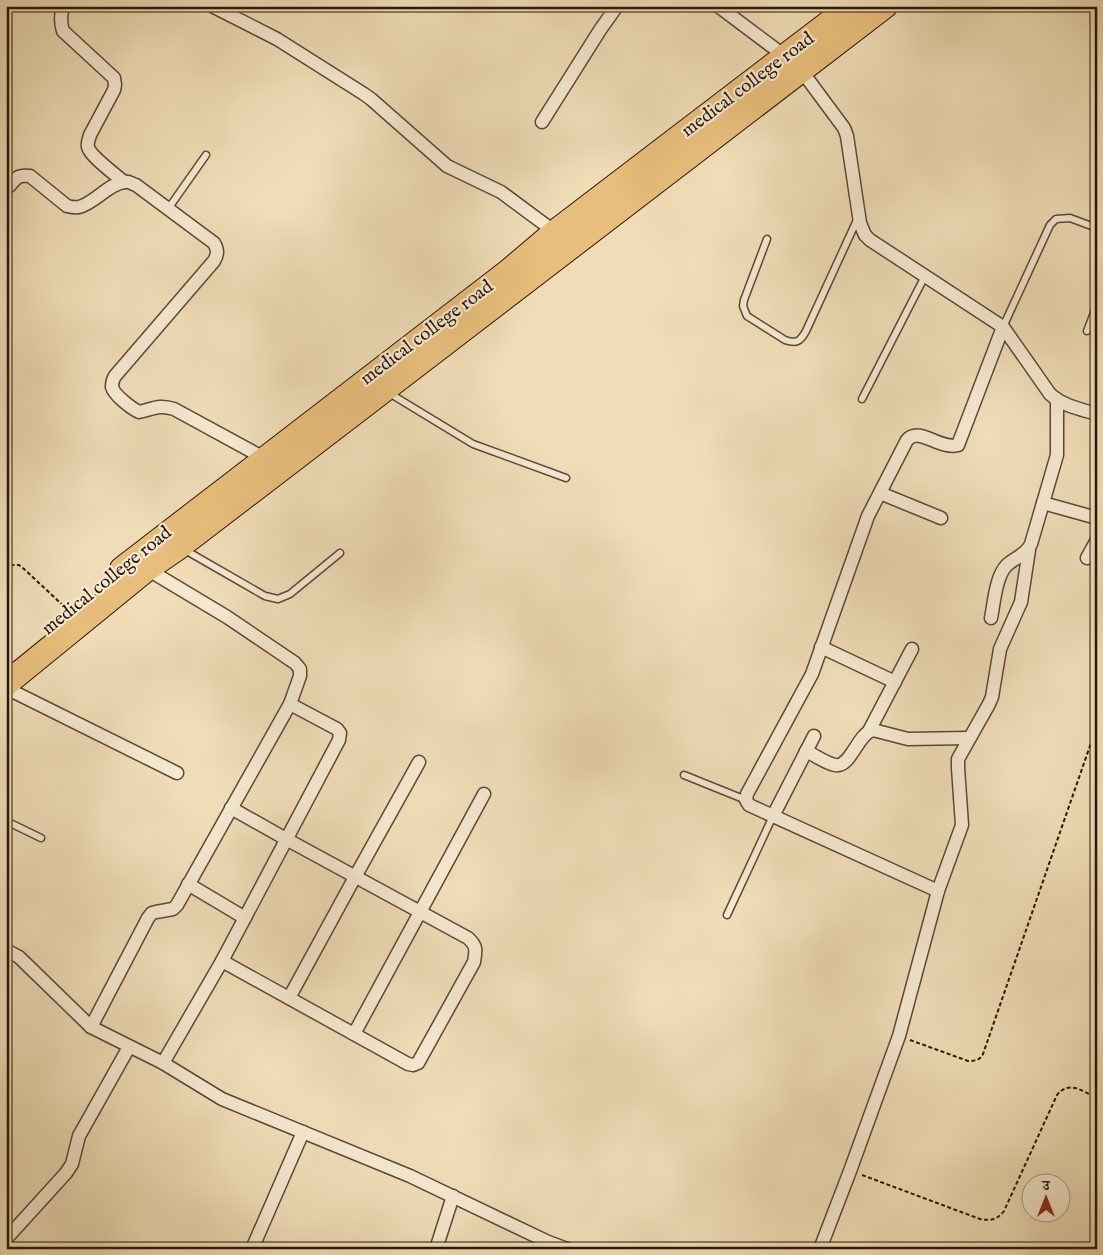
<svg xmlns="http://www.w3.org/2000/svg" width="1103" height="1255" font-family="'IM FELL English','Noto Serif Devanagari',serif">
  <rect width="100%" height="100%" fill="#f0ddb8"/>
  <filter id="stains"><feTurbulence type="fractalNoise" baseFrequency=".004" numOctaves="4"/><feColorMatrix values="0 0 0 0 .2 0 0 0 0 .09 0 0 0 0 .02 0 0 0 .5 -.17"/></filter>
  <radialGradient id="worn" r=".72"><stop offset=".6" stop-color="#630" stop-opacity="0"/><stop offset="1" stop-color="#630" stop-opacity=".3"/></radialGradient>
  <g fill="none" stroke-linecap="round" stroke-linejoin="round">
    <!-- lane casing -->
    <g stroke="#5c4834" stroke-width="9">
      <g id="lane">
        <path d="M233 17 237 6"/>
        <path d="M168 209 206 155"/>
        <path d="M767 239 744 300 743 306 747 316 785 340C796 344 800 342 806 331L857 220"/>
        <path d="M1003 327 1050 225 1056 219 1070 218 1097 228"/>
        <path d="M1087 331 1097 305"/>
        <path d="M389 393 473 444 566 478"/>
        <path d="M862 399 925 276"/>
        <path d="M185 550 265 596 278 599 290 594 340 553"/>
        <path d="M684 775 746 800"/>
        <path d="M6 821 41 838"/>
        <path d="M727 915 773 816"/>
      </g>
    </g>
    <!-- street casing -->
    <g stroke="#5c4834" stroke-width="15">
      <g id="street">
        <path d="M63 6C61 15 60 21 63 31L114 78 115 85 114 90 90 135C89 139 87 143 88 147 90 156 116 175 124 182"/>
        <path d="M212 6 277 39 364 94 371 99 447 166 501 192 555 232"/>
        <path d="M718 6 786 57"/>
        <path d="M801 70 844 128 847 136 860 223 865 235 870 240 1003 327 1050 394C1063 406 1080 409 1097 414"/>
        <path d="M542 122 600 30 617 6"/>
        <path d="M6 189C16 181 14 174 30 176L67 206C71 207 75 208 79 207 95 203 109 183 125 182 129 181 132 184 136 185L214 243C218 250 218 254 214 261L115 376C113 379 112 383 112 387 114 395 131 408 139 412 153 409 159 404 174 409L264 458"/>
        <path d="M880 493 941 518"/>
        <path d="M1043 503 1097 518"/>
        <path d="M1087 558 1097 540"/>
        <path d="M991 618C994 603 996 575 1007 565 1016 557 1026 555 1031 544L1057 455V400"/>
        <path d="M821 647 895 682"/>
        <path d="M6 688 177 773"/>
        <path d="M869 731 912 649"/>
        <path d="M806 751C815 755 825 763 835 765 851 768 857 734 873 730L908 739 969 738"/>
        <path d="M773 816 814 736"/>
        <path d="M188 884 245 918"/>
        <path d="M938 891 749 805 746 800 747 794 812 674 868 516 907 440C920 426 939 450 958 445L1003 327"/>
        <path d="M6 950 19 957 91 1027 163 1063 222 1099 410 1176 548 1242 567 1249"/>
        <path d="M222 961 408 1064 413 1065 418 1063 474 962C476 950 477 946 468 938L286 839 231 808"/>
        <path d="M289 998 355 877 419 762"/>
        <path d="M91 1027 148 918 152 913 156 912 173 909 177 905 290 704 300 676V669L295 663 227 617 147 569"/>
        <path d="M354 1034 484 794"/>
        <path d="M163 1063 222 961 339 740 340 733 337 729 290 704"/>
        <path d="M6 1239 66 1173 72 1164 79 1136 129 1047"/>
        <path d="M252 1249 303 1132"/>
        <path d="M436 1249 453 1196"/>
        <path d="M820 1249 850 1171 899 1036 938 891 962 825 958 768V759L989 704 992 697 1000 649 1021 602 1029 550"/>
      </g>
    </g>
    <!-- highway casing -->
    <g stroke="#2a1608" stroke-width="26">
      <g id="highway">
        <path d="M122 569 509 271 555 232 851 6"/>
        <path d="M6 684 147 569 179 547 885 6"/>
      </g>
    </g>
    <!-- path -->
    <g stroke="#2a1608" stroke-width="2" stroke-dasharray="4 2.5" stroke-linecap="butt">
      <path d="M6 570 11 565H19L24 569 68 610"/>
      <path d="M910 1040 968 1061C976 1061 980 1060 983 1054L1091 743 1094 736 1097 734"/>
      <path d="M862 1175 980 1219C990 1221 997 1220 1004 1211L1057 1095C1069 1080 1082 1091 1097 1098"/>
    </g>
    <!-- lane -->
    <use href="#lane" stroke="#f5e9d1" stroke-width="6"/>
    <!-- street -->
    <use href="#street" stroke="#f5e9d1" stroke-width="12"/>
    <!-- highway -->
    <use href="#highway" stroke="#e8be7c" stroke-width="24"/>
  </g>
  <g text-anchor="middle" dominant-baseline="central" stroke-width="4.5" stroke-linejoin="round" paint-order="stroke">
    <!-- street labels -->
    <g font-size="19" fill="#2a1608" stroke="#f5e9d1">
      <text transform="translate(748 85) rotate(-37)">medical college road</text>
      <text transform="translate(427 333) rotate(-37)">medical college road</text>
      <text transform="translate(107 581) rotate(-39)">medical college road</text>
    </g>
  </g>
  <!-- margin -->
  <rect width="1103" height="1255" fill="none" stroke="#f0ddb8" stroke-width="25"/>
  <rect x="8" y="8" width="1088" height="1240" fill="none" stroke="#2a1608" stroke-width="2.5"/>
  <rect x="12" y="12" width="1078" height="1230" fill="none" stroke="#2a1608"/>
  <!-- north arrow -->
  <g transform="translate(1046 1198)"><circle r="24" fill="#f5e9d1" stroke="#a49581"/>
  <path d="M0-4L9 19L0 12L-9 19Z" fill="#8f2418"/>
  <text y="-8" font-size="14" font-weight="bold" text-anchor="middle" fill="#2a1608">उ</text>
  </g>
  <rect width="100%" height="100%" filter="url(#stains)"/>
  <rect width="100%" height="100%" fill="url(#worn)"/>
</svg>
